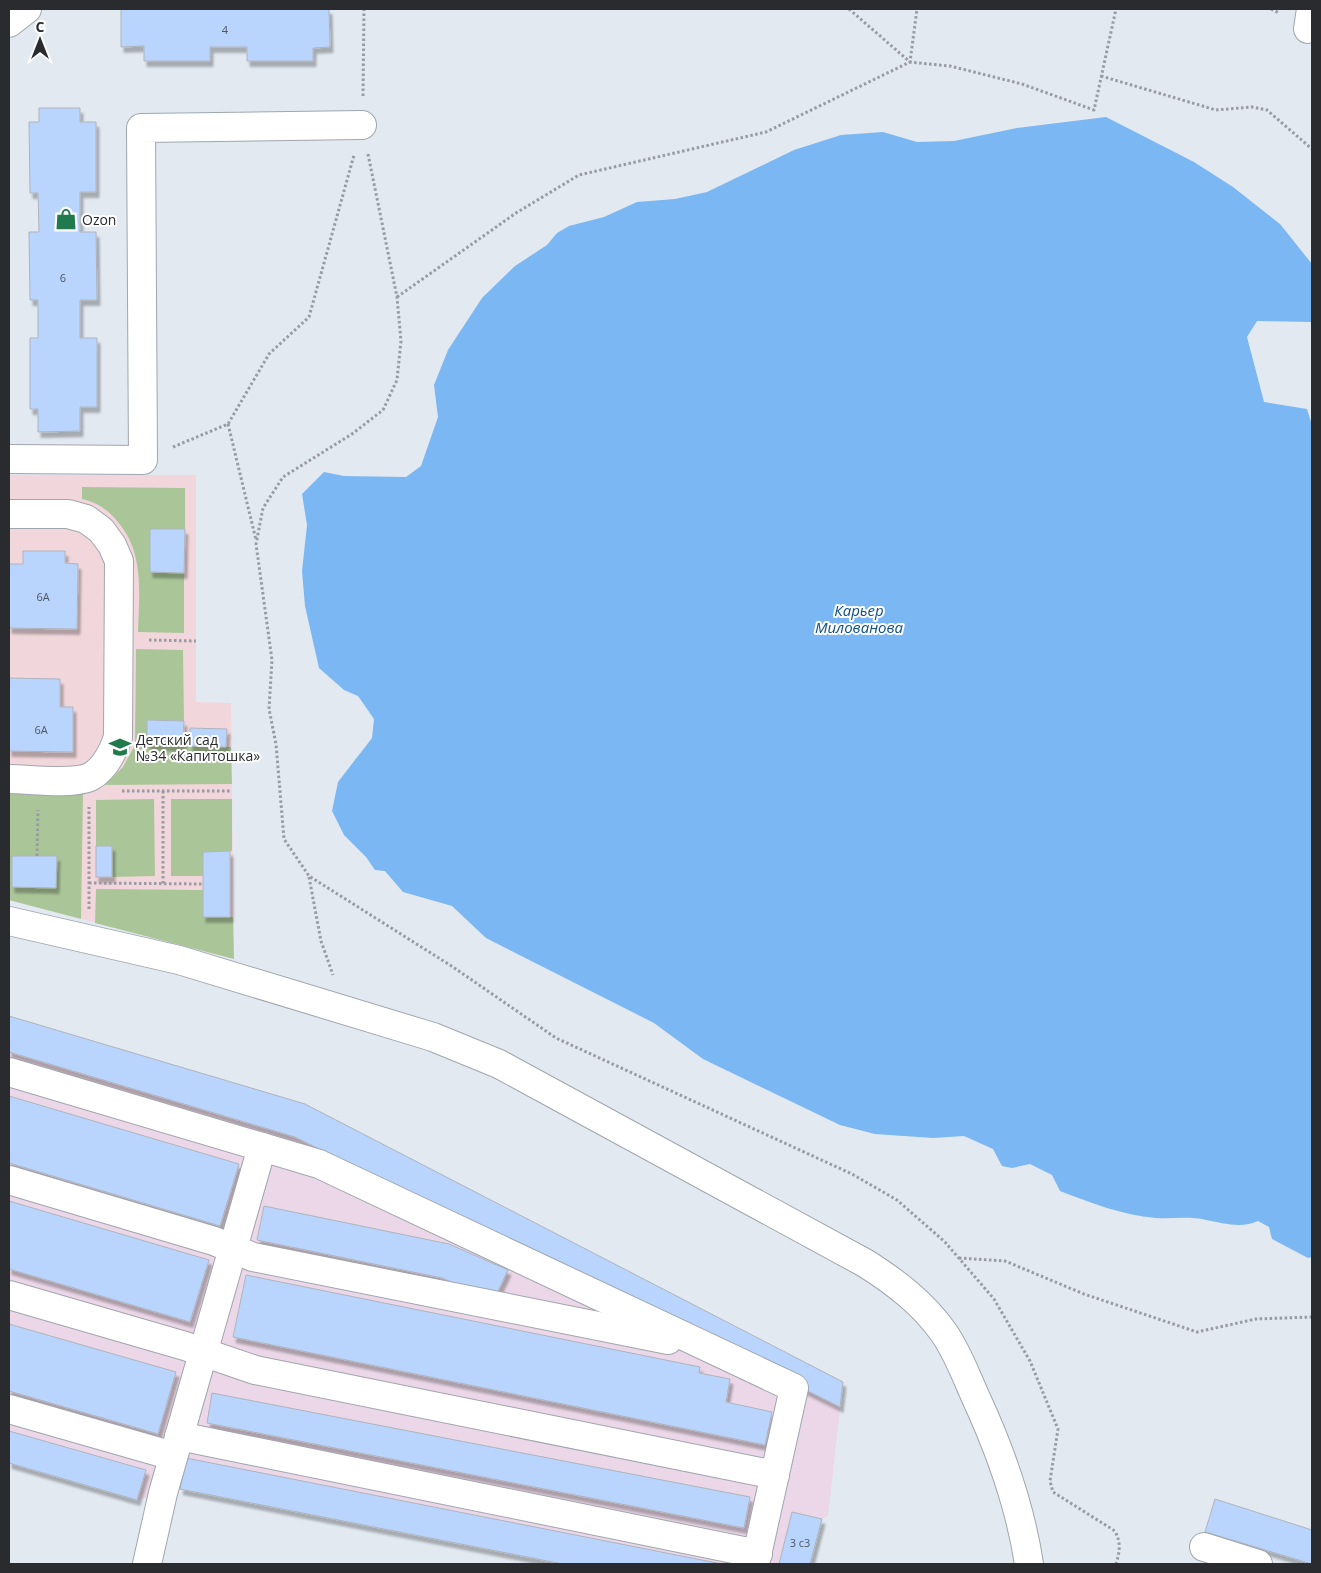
<svg xmlns="http://www.w3.org/2000/svg" width="1321" height="1573" font-family="'Open Sans',sans-serif">
  <defs>
    <filter id="shadow"><feDropShadow dx="3" dy="5.5" stdDeviation="1" flood-color="#0004"/></filter>
  </defs>
  <rect width="100%" height="100%" fill="#e3e9f1"/>
  <!-- industrial -->
  <path fill="#ebd7e7" d="M9 1016 305 1104 843 1382 828 1516 822 1519 810 1564H563L180 1489 137 1500 9 1463Z"/>
  <!-- education -->
  <path fill="#f1d7dc" d="M9 475H196V702L231 703 234 959 9 900Z"/>
  <!-- green -->
  <g fill="#aac698" fill-rule="evenodd">
    <path d="M82 487 185 488V529H150V572L184 573V633L138 632C139 593 145 553 117 521 108 510 97 502 82 499Z"/>
    <path d="M136 649 183 650 184 721 148 720 147 744 231 747 232 784 105 785 123 767 135 745Z"/>
    <path d="M9 793 83 794 81 919 9 900ZM12 856H56V888L12 887Z"/>
    <path d="M154 799 155 876 112 877V846H96V800Z"/>
    <path d="M171 799H232V851L203 852V876H171Z"/>
    <path d="M96 889 203 890V917H233L234 959 95 923Z"/>
  </g>
  <!-- water -->
  <path fill="#7bb7f2" d="M1106 117 1194 162 1233 187 1280 224 1312 264V322L1257 321 1247 337 1264 402 1307 409 1312 425V1257L1308 1258 1272 1239 1269 1227 1258 1221C1241 1229 1223 1223 1206 1220 1190 1216 1172 1219 1156 1218 1122 1215 1091 1203 1060 1191L1052 1175 1030 1164 1012 1168 1002 1166 993 1149 964 1136 933 1138 875 1134 840 1125 703 1059 654 1023 486 938 452 906 403 892 385 871 375 870 366 857 344 835 332 811 338 782 372 738 374 719 358 696 344 690 319 668 305 606 302 571 307 525 302 494 324 472 344 476 406 477 421 466 438 417 434 385 448 350 482 298 515 266 547 245 557 233 569 226 604 217 637 202 675 199 707 192 794 150 841 135 883 132 917 142 954 141 1017 128Z"/>
  <!-- building -->
  <g fill="#b9d5fd" stroke="#aeb4bc" filter="url(#shadow)">
    <path d="M121 9H329L330 47 313 48V61H247V47H210V61H144V46L121 47Z"/>
    <path d="M39 108H80V122H96V192H80V232H96L97 300H80V338H97V407H80V431L38 432V409H30V338H38V300H30L29 232H39L38 193H30L29 122H39Z"/>
    <path d="M150 529H185L184 573 150 572Z"/>
    <path d="M23 551H65V563L78 564 77 629 9 628V564H23Z"/>
    <path d="M9 678 60 679V707H73V752L9 751Z"/>
    <path d="M147 720 184 721 183 746 147 744Z"/>
    <path d="M190 728 227 729 226 747 190 746Z"/>
    <rect x="96" y="846" width="16" height="31"/>
    <path d="M230 851V917H203V852Z"/>
    <path d="M12 856H57L56 888 12 887Z"/>
    <path d="M9 1016 305 1104 843 1382 840 1407 295 1137 9 1052Z"/>
    <path d="M9 1096 239 1164 220 1226 9 1163Z"/>
    <path d="M9 1201 209 1260 190 1322 9 1269Z"/>
    <path d="M264 1206 449 1244 508 1270 494 1300 442 1278 257 1240Z"/>
    <path d="M246 1275 700 1367 699 1373 730 1379 726 1402 772 1412 765 1445 233 1337Z"/>
    <path d="M9 1324 176 1372 158 1434 9 1391Z"/>
    <path d="M212 1393 750 1497 744 1528 207 1423Z"/>
    <path d="M9 1431 146 1470 137 1500 9 1463Z"/>
    <path d="M186 1458 722 1564H563L180 1489Z"/>
    <path d="M1215 1499 1312 1530V1564L1205 1532Z"/>
    <path d="M792 1512 822 1519 810 1564H779Z"/>
  </g>
  <g fill="none" stroke-linecap="round" stroke-linejoin="round">
    <!-- minor casing -->
    <g stroke="#a0a6ae" stroke-width="30">
      <g id="minor">
        <path d="M9 23 27 9"/>
        <path d="M1308 29 1311 9"/>
        <path d="M9 459 143 460 141 128 362 125"/>
        <path d="M9 514H68L86 519 101 530 112 545 119 561 118 737C113 752 105 769 90 777 72 785 29 779 9 779"/>
        <path d="M9 921 179 960 433 1037 499 1064 865 1263C895 1282 923 1303 944 1333 958 1353 966 1376 976 1398 1001 1452 1020 1505 1029 1564"/>
        <path d="M9 1072 319 1164 794 1388 755 1564"/>
        <path d="M9 1180 214 1241 253 1257 668 1340"/>
        <path d="M9 1295 185 1346 255 1370 775 1475"/>
        <path d="M9 1409 173 1456"/>
        <path d="M179 1436 758 1554"/>
        <path d="M1204 1547 1258 1564"/>
        <path d="M147 1564 163 1493 262 1147"/>
      </g>
    </g>
    <!-- path -->
    <g stroke="#989ca2" stroke-width="3" stroke-dasharray="2.5 2.5" stroke-linecap="butt">
      <path d="M849 9 910 62 950 66 1022 84 1094 110 1116 9"/>
      <path d="M1271 9 1279 13"/>
      <path d="M1101 76 1216 110 1252 107 1267 110 1312 149"/>
      <path d="M363 96 364 9"/>
      <path d="M368 154 397 297 401 341 397 380 383 410 352 434 283 477 263 508 256 544 272 660 269 709 276 744 284 839 309 876 453 967 556 1038 852 1174 897 1200 945 1242 994 1299 1030 1361 1058 1429 1050 1481 1053 1492 1115 1531C1121 1543 1120 1551 1116 1564"/>
      <path d="M397 297 516 213 579 175 766 132 910 62 917 9"/>
      <path d="M228 424 256 540"/>
      <path d="M173 447 228 424 269 354 309 317 354 155"/>
      <path d="M149 640 196 641"/>
      <path d="M122 791H232"/>
      <path d="M163 791V884"/>
      <path d="M37 856 38 810"/>
      <path d="M309 877 321 941 333 975"/>
      <path d="M89 883 203 884"/>
      <path d="M89 909V807"/>
      <path d="M959 1258 1005 1261 1084 1294 1197 1332 1256 1319 1312 1317"/>
    </g>
    <!-- minor -->
    <use href="#minor" stroke="#fff" stroke-width="28"/>
  </g>
  <!-- icons -->
  <defs>
    <g id="shop-bare" transform="scale(1.725)"><path d="M-5-2.5h2.3a2.7 3.5 0 0 1 5.4 0H5L5.5 6h-11ZM-1.5-2.5h3a1.5 2.3 0 0 0-3 0Z" fill="#217a4e" stroke="#fff" stroke-width="2.5" paint-order="stroke"/></g>
    <g id="school-bare" transform="scale(1.725)"><path d="M0-5L7-2L0 1L-7-2ZM-4 1L0 2.5L4 1V4Q0 6-4 4Z" fill="#217a4e" stroke="#fff" stroke-width="2.5" paint-order="stroke"/></g>
  </defs>
  <g fill-rule="evenodd">
    <use href="#shop-bare" x="66" y="219"/>
    <use href="#school-bare" x="120" y="747"/>
  </g>
  <g text-anchor="middle" dominant-baseline="central" stroke-width="4" stroke-linejoin="round" paint-order="stroke">
    <!-- number labels -->
    <g font-size="11" fill="#4d5662">
      <text x="225" y="29">4</text>
      <text x="63" y="277">6</text>
      <text x="43" y="596">6А</text>
      <text x="41" y="729">6А</text>
      <text x="800" y="1542">3 с3</text>
    </g>
    <!-- poi labels -->
    <g font-size="14" fill="#292b2e" stroke="#fff" text-anchor="start">
      <text x="82" y="219">Ozon</text>
      <text x="136" y="739">Детский сад<tspan x="136" dy="16">№34 «Капитошка»</tspan></text>
    </g>
    <!-- water labels -->
    <g font-size="15" font-style="italic" fill="#0c4f84" stroke="#fff">
      <text x="859" y="610">Карьер<tspan x="859" dy="17">Милованова</tspan></text>
    </g>
  </g>
  <!-- border -->
  <rect width="1321" height="1573" fill="none" stroke="#292b2e" stroke-width="20"/>
  <!-- north arrow -->
  <g transform="translate(40 40)" stroke="#ffffff" stroke-width="4" paint-order="stroke">
  <path d="M0-4L9 19L0 12L-9 19Z" fill="#292b2e"/>
  <text y="-8" font-size="14" font-weight="bold" text-anchor="middle" fill="#292b2e">С</text>
  </g>
</svg>
